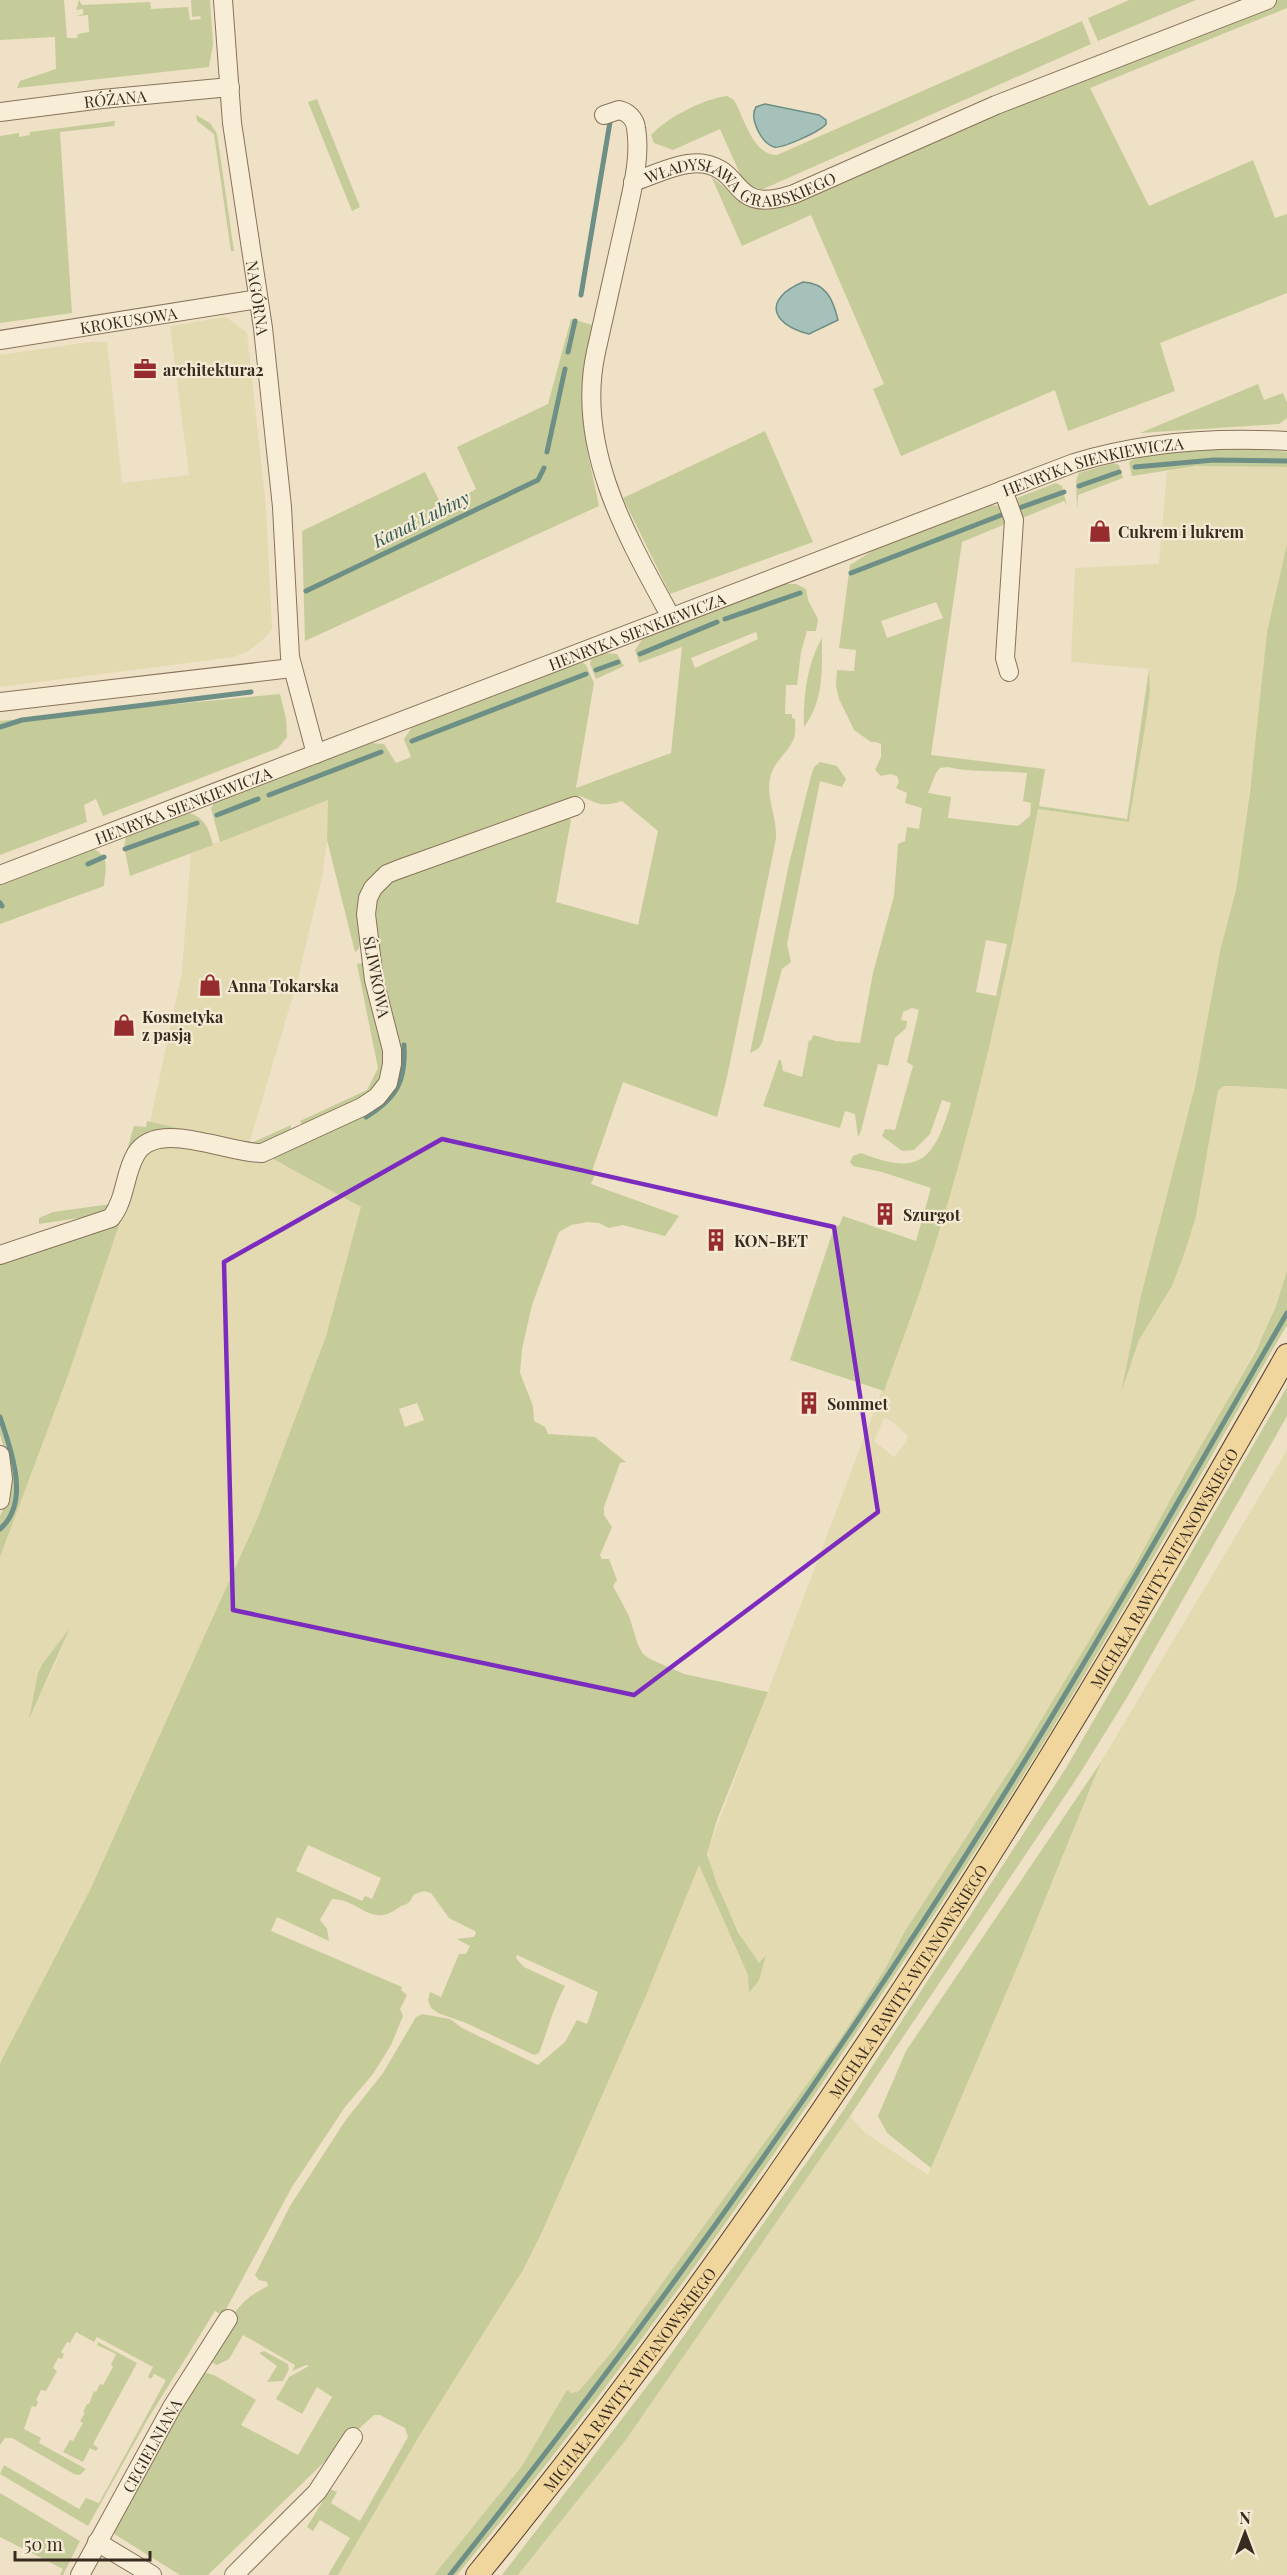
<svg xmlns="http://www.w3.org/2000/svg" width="1287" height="2575" font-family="'Playfair Display',serif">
  <rect width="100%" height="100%" fill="#eee1c5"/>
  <!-- farmland -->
  <g fill="#e3dab2" fill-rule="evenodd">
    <path d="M226 317 247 333 266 507 272 629 264 639 248 651 234 657 0 687V355L90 342H107L122 483 189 475 170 326Z"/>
    <path d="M1220 465 1287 467V544L1267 632 1255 749 1236 890 1220 951 1195 1086 1141 1295 1123 1385 1139 1340 1172 1286 1186 1249 1196 1216 1218 1091 1224 1086 1287 1089V1271L1267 1329 1135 1565 1021 1753 905 1931 885 1969 840 2039 615 2348 579 2391 572 2393 567 2391 522 2466 434 2575H338L421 2433 523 2270 542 2232 645 1998 699 1864 748 1975 750 1987 760 1964 747 1947 726 1906 710 1866 708 1850 921 1287 962 1150 985 1061 1024 884 1038 809 1129 822 1145 728 1150 692 1149 669 1071 662 1075 568 1159 564 1167 472 1178 468ZM884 1418 893 1422 907 1435 906 1442 894 1457 874 1441Z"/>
    <path d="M328 800 327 840 323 873 297 982 249 1144 150 1122 182 972 191 852Z"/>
    <path d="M172 1145 270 1158 362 1207 326 1336 258 1517 90 1890 0 2063V1557L69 1373 141 1157 148 1149ZM69 1630 53 1669 31 1713 38 1673 43 1663Z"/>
    <path d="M1287 1450V2575H518L625 2441 850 2116 864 2132 928 2175 1019 1963 1101 1762Z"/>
  </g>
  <!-- green -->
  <g fill="#c6cc99" fill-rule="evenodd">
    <path d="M0 0H64L67 38H77L78 34 89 32 88 15 76 16 83 14V9L76 10 79 0 82 5 150 2 151 9 188 7 190 20 201 19 200 16 192 17 191 0H210L213 44 209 67 17 88 20 81 56 69 55 37 0 40Z"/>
    <path d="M1129 0H1196L1098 41 1088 18Z"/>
    <path d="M1276 0H1287V8L1090 88 1149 206 1253 160 1275 218 1287 214V293L1160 343 1175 391 1068 431 1055 390 901 456 873 389 884 384 811 215 742 246 711 176 732 194 765 210 793 202 1050 89Z"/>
    <path d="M1082 21 1091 44 761 190 744 183 720 129 673 150 654 143 651 135C668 117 703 99 727 96L734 100C744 117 753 156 777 155Z"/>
    <path d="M317 99 360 207 352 211 308 102Z"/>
    <path d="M196 115 210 123 217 134 234 251H231L214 134 197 121Z"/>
    <path d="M115 121 114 126 60 132 72 313 0 323V136L19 133V137L30 135V132Z"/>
    <path d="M571 319 593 325 582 391 587 450 599 506 305 641 302 531 425 472 443 508 476 489 457 447 548 404Z"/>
    <path d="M1258 384 1264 400 1283 393 1287 403V418L1279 424 1140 433Z"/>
    <path d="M765 431 813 542 670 594 623 498Z"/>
    <path d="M1263 449 1287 452V467L1196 466 1132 476 1129 462C1147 448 1236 449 1263 449Z"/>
    <path d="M1113 463 1119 465 1123 478 1078 495 1077 510 1076 481 1079 473Z"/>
    <path d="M1056 483 1062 486 1067 506 1064 501 1020 519 1015 501 1017 498Z"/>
    <path d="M990 505 1001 506 1008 523 962 542 931 755 1045 769 1039 806 1127 819 1149 669 1150 692 1145 728 1129 822 1038 809C1009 970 973 1133 921 1288 909 1323 896 1357 884 1391L790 1360 835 1225 839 1226 843 1216 916 1241 931 1188 882 1172 853 1166 850 1162 853 1156 861 1153C921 1177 934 1159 951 1103L942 1100 930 1134 914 1150 902 1151 882 1136 885 1129 895 1130 913 1066 907 1062 919 1010 912 1008 903 1012 901 1020 907 1021 906 1028 895 1038 888 1066 878 1064 861 1131 858 1137 855 1114 845 1111 840 1128 763 1106 779 1060H781L783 1071 802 1077 809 1040 811 1041 813 1035 836 1041 860 1043 873 973 894 896 898 844 905 841 907 827 919 829 922 808 905 803 907 793 896 788 899 782 897 776 890 774 881 776 875 770 881 757V744L876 742H871L854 730 839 699 836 686 837 670 854 671 856 650 839 648 850 565 877 548ZM936 602 943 618 887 638 881 621ZM948 767C970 773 1002 770 1027 773L1023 801 1031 803 1030 816 1018 826 948 818 951 797 928 793 936 773 940 768ZM986 940 1007 944 996 996 976 992Z"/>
    <path d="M1287 544V1089L1231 1086H1224L1218 1091 1196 1216 1186 1249 1172 1286 1139 1340 1121 1393 1141 1295 1195 1086 1220 951 1236 890 1250 791 1267 632Z"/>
    <path d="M784 584H796L806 589 808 600 818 619 816 631H807L801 652 797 685H786L785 714H792V718L795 719C795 724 796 733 794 738 789 752 773 762 770 778 766 799 777 816 776 839L727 1077 717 1117 623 1082 592 1171 596 1172 591 1184 679 1216 665 1236 623 1225 609 1228 599 1223 588 1222 571 1225 559 1232 532 1305 522 1349 520 1373 533 1406 534 1421 545 1427 548 1434 595 1437 626 1462 620 1463 604 1507V1515L612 1527 600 1555 602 1559H609L617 1580 613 1586 629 1616 638 1645 643 1654 650 1659 684 1674 768 1692 717 1820 707 1854 717 1884 738 1932 759 1963 766 1955 759 1980 749 1993 748 1975 699 1865 645 1998 542 2232 523 2270 421 2433 338 2575H328L350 2538 320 2520 313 2531 307 2527 330 2489 337 2492 331 2503 360 2521 408 2437 405 2428 380 2415H374L351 2436 208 2575H180L111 2532 204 2372 216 2376 256 2400 241 2425 298 2455 332 2397 317 2387 302 2414 276 2399 289 2377 309 2366 306 2365 292 2371 295 2365 243 2335 229 2359 217 2365 211 2362 235 2324 230 2320C240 2303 250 2295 268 2286L267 2282 259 2280 255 2275 290 2206 345 2121 383 2073 416 2017 422 2014 450 2019 462 2028 538 2065 565 2042 577 2020 587 2024 598 1992 517 1955 516 1958 524 1967 565 1986C553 2008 548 2030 539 2053L534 2055 466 2023 438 2013 431 2008 428 2000 430 1992 441 1997 459 1954H466L470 1946 457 1939 473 1937 476 1934 475 1931 449 1918 431 1893 424 1891 415 1894C412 1896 412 1899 410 1901 408 1904 404 1905 401 1906 370 1930 363 1900 332 1899L320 1920 327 1929 329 1941 277 1917 271 1931 402 1987 401 1990 407 1995 400 2009 403 2016 391 2045 373 2074 345 2107 292 2187 224 2313 222 2315 215 2311 149 2417 88 2526 0 2474 4 2465 79 2509 86 2498 99 2503 166 2380 154 2374 151 2379 148 2377 153 2367 97 2337 94 2342 76 2332 70 2343 67 2342 61 2352 64 2354 62 2359 58 2358 53 2368 57 2371 46 2391 41 2390 36 2400 38 2402 36 2407 32 2406 24 2429 41 2438 39 2443 86 2469 80 2475 74 2474 12 2438H5L0 2445V2063L90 1890 258 1517 326 1336 361 1207 271 1158 258 1161C230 1156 174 1135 148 1149 173 1131 226 1151 253 1158 280 1156 305 1138 329 1127 347 1119 371 1112 385 1097 411 1069 389 1028 383 997 380 985 382 973 379 961 371 925 359 899 395 876L562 815 571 820 556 902 638 925 658 831 622 801C601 808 598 803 580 796L393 866C355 887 362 893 363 932 363 938 359 943 359 949L355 952 327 840 328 800 220 842 211 808 215 802 372 743 384 744 396 763 411 757 404 739 412 727 582 662 586 665 594 683 576 788 671 753 682 647 639 663 635 650 643 638ZM756 632 758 639 695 668 691 658ZM417 1403 424 1420 405 1427 399 1409ZM308 1845 381 1878 372 1899 365 1896 362 1901 296 1871Z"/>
    <path d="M822 638C822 669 824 701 804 727 803 698 807 663 822 638Z"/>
    <path d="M605 653 617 654 624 666 596 679 590 664 591 659Z"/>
    <path d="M280 694 286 718 287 737 278 748 103 816 96 799 84 805 87 822 0 855V721Z"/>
    <path d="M820 762 837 766 846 779 842 787 820 781 787 944 791 962 782 969 762 1043 758 1049 750 1053 789 864 811 776 814 767Z"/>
    <path d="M189 813C205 817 209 830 213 845L130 876 124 846 126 837Z"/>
    <path d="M94 849C111 858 105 870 104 886L0 924V884Z"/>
    <path d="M363 963 386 1045 379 1090 307 1125 302 1124 300 1121 367 1090 378 1068 357 964Z"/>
    <path d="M147 1121 249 1144 291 1125C292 1137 277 1142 268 1148L159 1132 105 1214 39 1224V1218L53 1212 111 1204 134 1126 146 1127Z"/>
    <path d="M124 1210 69 1373 0 1557V1516L5 1505 4 1448 0 1435V1261Z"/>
    <path d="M1287 1271V1325C1217 1445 1150 1566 1079 1684 1013 1795 943 1902 872 2009 743 2204 606 2395 457 2575H434L522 2466 567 2390 572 2393 579 2391 615 2348 840 2039 885 1969 905 1931 1021 1753 1135 1565 1184 1475 1256 1351 1275 1308Z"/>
    <path d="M1287 1387V1416L1128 1696 1077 1778 850 2116 625 2441 518 2575H502L661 2368 843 2111 1066 1768Z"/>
    <path d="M70 1628 29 1719 38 1673 43 1663Z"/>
    <path d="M1101 1762 1019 1963 931 2168 887 2133 878 2116 906 2051Z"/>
    <path d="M98 2342 137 2363 93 2444 98 2448 96 2451 90 2448 83 2462 63 2452 70 2440 73 2441 83 2423 80 2421 85 2413 83 2412 87 2404H89L94 2391 96 2392 100 2384 103 2385 113 2367 111 2365 116 2354 97 2345Z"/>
    <path d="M264 2351 288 2364 289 2369 283 2381 267 2382 277 2366 259 2353Z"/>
    <path d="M0 2493 80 2541 63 2575H60L63 2569 0 2537Z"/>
  </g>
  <!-- water -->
  <g fill="#a6c1b9" stroke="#6d8f86" stroke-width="1.5">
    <path d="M765 104 819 115 826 120V124C821 131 782 149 774 147 761 143 749 118 756 107Z"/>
    <path d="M803 282C826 283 833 299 838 320L809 334C770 324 763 299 803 282Z"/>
  </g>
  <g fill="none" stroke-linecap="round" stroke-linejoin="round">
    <!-- stream -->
    <g stroke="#6d8f86" stroke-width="5">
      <path d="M581 295 610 122"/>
      <path d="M568 352 575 321"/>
      <path d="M547 452 565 369"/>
      <path d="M1135 467 1214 460 1287 461"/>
      <path d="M1079 486 1119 472"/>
      <path d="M1019 508 1064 492"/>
      <path d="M851 573 1004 514"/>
      <path d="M306 591 538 480 544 468"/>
      <path d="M725 619 800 593"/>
      <path d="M640 654 717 622"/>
      <path d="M596 670 618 662"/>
      <path d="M0 727 22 720 251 692"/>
      <path d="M412 741 586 674"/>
      <path d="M269 795 381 752"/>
      <path d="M217 815 258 799"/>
      <path d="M125 849 197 823"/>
      <path d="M88 864 104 857"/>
      <path d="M0 903 2 906"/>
      <path d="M366 1117C397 1098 406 1081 404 1045"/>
      <path d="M0 1417C11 1450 31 1502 0 1529"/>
      <path d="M450 2575C645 2330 827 2077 993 1812 1096 1648 1190 1480 1287 1313"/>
    </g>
    <!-- minor casing -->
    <g stroke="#88725b" stroke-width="20">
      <g id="minor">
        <path id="s1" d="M223 0 232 123 263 328 282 507 290 657 316 754"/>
        <path id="s2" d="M0 112 102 99 230 87"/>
        <path d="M604 115 619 110C628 112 635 119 636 128 641 157 632 190 626 218 616 263 606 307 596 352 575 447 627 537 671 617"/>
        <path id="s3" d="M633 182C654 175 683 160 705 164 746 172 730 215 794 194L996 105 1267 0"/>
        <path id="s4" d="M0 340 258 299"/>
        <path d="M1003 490 1014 520 1005 658 1009 672"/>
        <path d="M0 702 292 668"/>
        <path id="s5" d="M0 875 1074 463C1142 442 1216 437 1287 441"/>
        <path d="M0 1255 111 1218C126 1199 124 1174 136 1154 157 1118 229 1154 262 1153L362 1107 377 1097 388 1083 392 1064V1050L374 980 366 914 368 898 373 888 387 874 397 870 575 806"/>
        <path d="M0 1455 3 1479 0 1500"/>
        <path d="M97 2542 152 2575"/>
        <path id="s6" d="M80 2575 172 2407 228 2319"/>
        <path d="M234 2575 317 2492 353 2437"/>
      </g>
    </g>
    <!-- major casing -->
    <g stroke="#56412f" stroke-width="24">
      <g id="major">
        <path id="s7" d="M477 2575C787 2196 1046 1780 1287 1355"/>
      </g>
    </g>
    <!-- minor -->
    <use href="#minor" stroke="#f8eed8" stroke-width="18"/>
    <!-- major -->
    <use href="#major" stroke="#f0d59d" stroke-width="22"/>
  </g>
  <!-- marked area -->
  <path fill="none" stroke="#7b2cbf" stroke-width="4.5" stroke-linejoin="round" d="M442 1139 834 1227 878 1512 634 1695 233 1610 224 1262Z"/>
  <!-- icons -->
  <defs>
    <g id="office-bare" transform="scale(1.8)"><path d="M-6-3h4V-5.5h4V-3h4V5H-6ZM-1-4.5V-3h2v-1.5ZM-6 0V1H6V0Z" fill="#962c2e" stroke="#f5ebd4" stroke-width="2.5" paint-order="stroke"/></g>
    <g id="shop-bare" transform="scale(1.8)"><path d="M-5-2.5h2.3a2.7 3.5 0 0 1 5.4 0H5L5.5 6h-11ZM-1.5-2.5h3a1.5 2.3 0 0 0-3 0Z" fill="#962c2e" stroke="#f5ebd4" stroke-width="2.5" paint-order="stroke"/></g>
    <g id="building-bare" transform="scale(1.8)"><path d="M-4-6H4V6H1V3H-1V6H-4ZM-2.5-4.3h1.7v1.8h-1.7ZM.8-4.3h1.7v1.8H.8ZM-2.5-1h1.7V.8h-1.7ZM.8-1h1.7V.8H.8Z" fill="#962c2e" stroke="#f5ebd4" stroke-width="2.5" paint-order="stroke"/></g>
  </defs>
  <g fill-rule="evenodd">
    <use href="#office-bare" x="145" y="369"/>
    <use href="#shop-bare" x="1100" y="531"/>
    <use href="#shop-bare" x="210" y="985"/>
    <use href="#shop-bare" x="124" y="1025"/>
    <use href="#building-bare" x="885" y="1214"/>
    <use href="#building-bare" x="716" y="1240"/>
    <use href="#building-bare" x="809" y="1403"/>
  </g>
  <g text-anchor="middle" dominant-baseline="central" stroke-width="4.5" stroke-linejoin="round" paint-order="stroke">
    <!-- street labels -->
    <g font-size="16" fill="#382b1f" stroke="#f5ebd4">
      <text stroke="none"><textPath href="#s2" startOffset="116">RÓŻANA</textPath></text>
      <text stroke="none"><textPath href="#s3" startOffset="117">WŁADYSŁAWA GRABSKIEGO</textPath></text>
      <text stroke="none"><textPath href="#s1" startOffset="300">NAGÓRNA</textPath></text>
      <text stroke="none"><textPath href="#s4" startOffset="130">KROKUSOWA</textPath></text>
      <text stroke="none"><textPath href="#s5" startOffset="1168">HENRYKA SIENKIEWICZA</textPath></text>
      <text stroke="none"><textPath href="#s5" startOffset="682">HENRYKA SIENKIEWICZA</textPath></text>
      <text stroke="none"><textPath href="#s5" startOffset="196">HENRYKA SIENKIEWICZA</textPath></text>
      <text transform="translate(377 977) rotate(79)">ŚLIWKOWA</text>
      <text stroke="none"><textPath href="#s7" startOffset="1220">MICHAŁA RAWITY-WITANOWSKIEGO</textPath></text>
      <text stroke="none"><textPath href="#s7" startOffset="734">MICHAŁA RAWITY-WITANOWSKIEGO</textPath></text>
      <text stroke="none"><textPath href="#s7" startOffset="248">MICHAŁA RAWITY-WITANOWSKIEGO</textPath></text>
      <text stroke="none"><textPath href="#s6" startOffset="148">CEGIELNIANA</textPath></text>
    </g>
    <!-- poi labels -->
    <g font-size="16" font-weight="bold" fill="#382b1f" stroke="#f5ebd4" text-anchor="start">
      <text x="163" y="369">architektura2</text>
      <text x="1118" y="531">Cukrem i lukrem</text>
      <text x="228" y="985">Anna Tokarska</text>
      <text x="142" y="1016">Kosmetyka<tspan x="142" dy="18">z pasją</tspan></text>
      <text x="903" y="1214">Szurgot</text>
      <text x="734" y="1240">KON-BET</text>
      <text x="827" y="1403">Sommet</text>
    </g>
    <!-- water labels -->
    <g font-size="18" font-style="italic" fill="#2e5855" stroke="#f5ebd4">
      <text transform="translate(421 519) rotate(-26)">Kanał Lubiny</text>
    </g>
  </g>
  <!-- north arrow -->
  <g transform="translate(1245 2533)" stroke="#f5ebd4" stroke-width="4.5" paint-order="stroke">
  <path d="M0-4.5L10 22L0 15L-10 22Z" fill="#382b1f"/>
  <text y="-9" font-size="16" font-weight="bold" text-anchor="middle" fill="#382b1f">N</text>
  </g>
  <!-- scale -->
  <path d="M15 2551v9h135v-9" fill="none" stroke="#382b1f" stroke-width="3"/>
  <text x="24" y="2551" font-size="18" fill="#382b1f" stroke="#f5ebd4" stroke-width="4.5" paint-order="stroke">50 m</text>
</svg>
